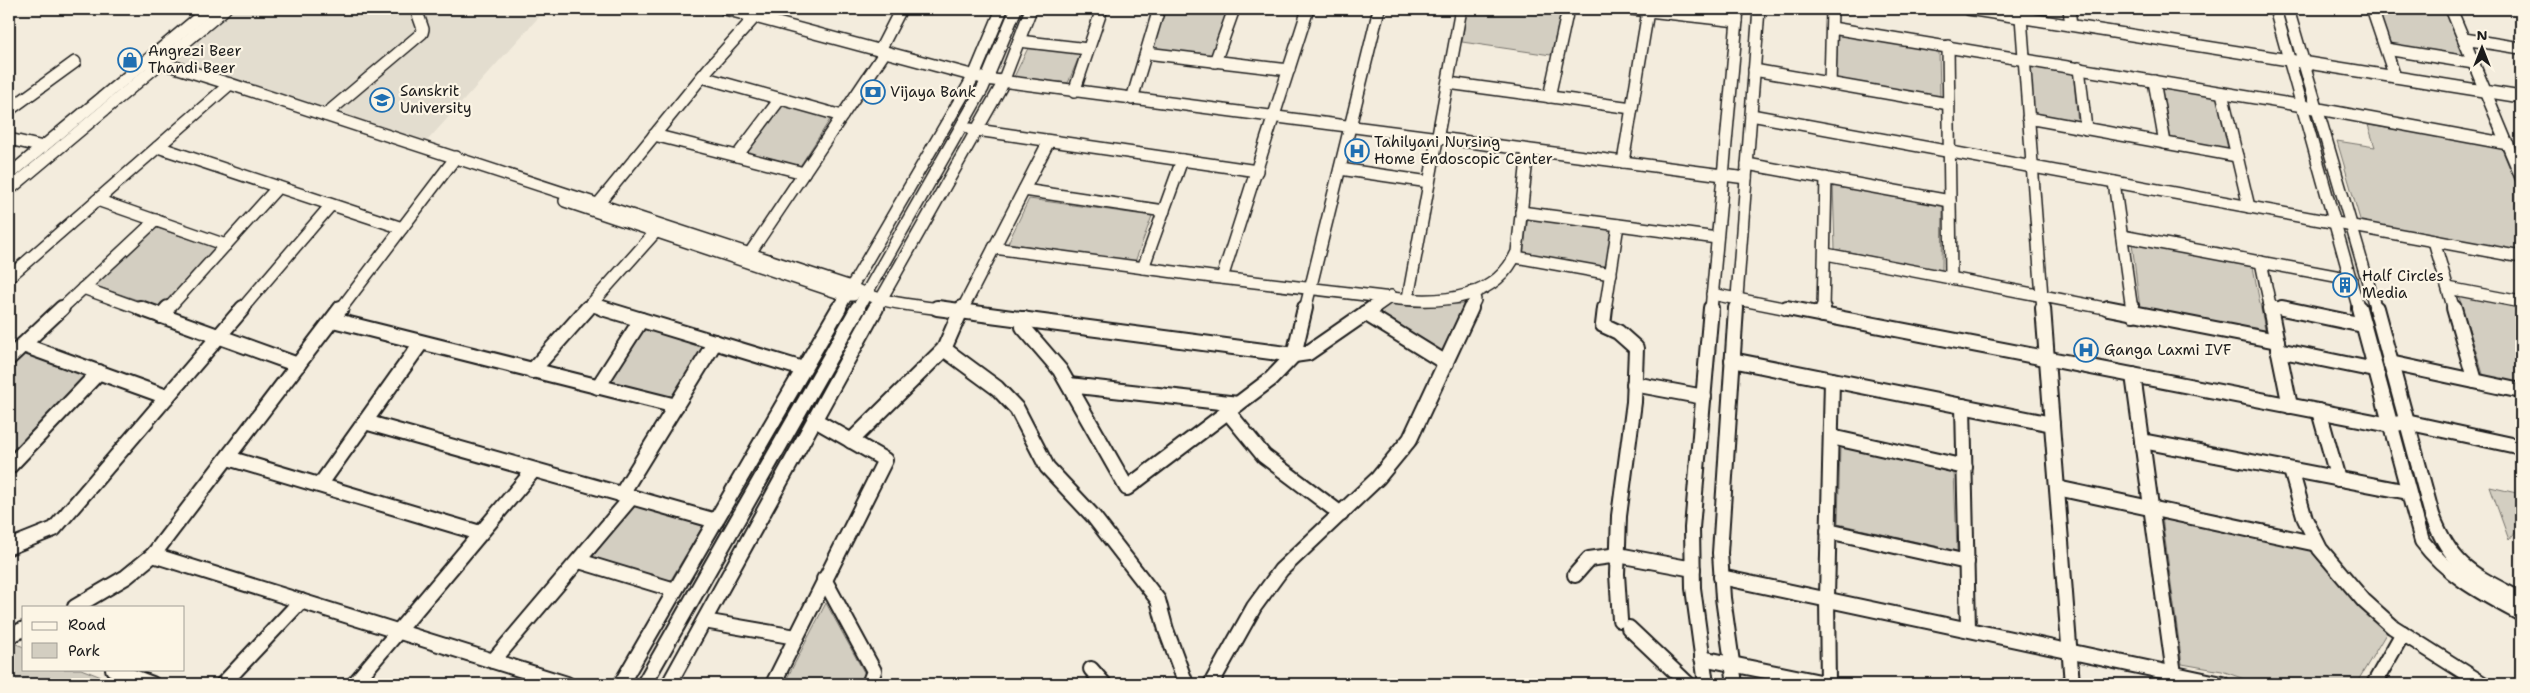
<svg xmlns="http://www.w3.org/2000/svg" width="2530" height="693" font-family="'Shantell Sans',sans-serif">
  <rect width="100%" height="100%" fill="#f3ecdd"/>
  <filter id="ink" filterUnits="userSpaceOnUse"><feTurbulence type="fractalNoise" baseFrequency=".02" numOctaves="2"/><feDisplacementMap in="SourceGraphic" scale="10" xChannelSelector="R" yChannelSelector="G"/><feConvolveMatrix kernelMatrix="1 2 1 2 8 2 1 2 1" color-interpolation-filters="sRGB"/></filter>
  <g filter="url(#ink)">
    <!-- built -->
    <path fill="#e3ddcf" d="M233 9H546L427 141 175 59Z"/>
    <!-- green -->
    <g fill="#d3cec1" stroke="#78756e">
      <path d="M1165 9H1229L1211 57 1153 50Z"/>
      <path d="M1467 9H1562L1551 55 1462 42Z"/>
      <path d="M2377 9H2445L2466 60 2390 47Z"/>
      <path d="M1838 32 1939 48 1940 98 1836 80Z"/>
      <path d="M1029 46 1081 52 1068 83 1014 77Z"/>
      <path d="M2029 63 2073 71 2078 124 2033 116Z"/>
      <path d="M2161 85 2216 94 2228 149 2171 139Z"/>
      <path d="M781 104 831 118 800 166 747 152Z"/>
      <path d="M2368 125 2501 147 2521 195V251L2361 223 2337 141 2375 147Z"/>
      <path d="M1833 185 1943 205 1942 271 1835 249Z"/>
      <path d="M1029 199 1152 216 1135 262 1008 243Z"/>
      <path d="M1528 217 1613 229 1605 270 1523 254Z"/>
      <path d="M154 227 217 248 161 308 93 285Z"/>
      <path d="M2132 243 2253 267 2266 335 2140 309Z"/>
      <path d="M2458 294 2521 307V384L2484 377Z"/>
      <path d="M1392 302 1426 305 1466 304 1442 356 1373 314Z"/>
      <path d="M645 325 706 344 673 399 605 383Z"/>
      <path d="M24 350 90 375 9 460V364Z"/>
      <path d="M1840 447 1954 472 1957 551 1838 524Z"/>
      <path d="M2490 487 2521 494V525L2509 540Z"/>
      <path d="M633 504 704 524 669 583 591 559Z"/>
      <path d="M2162 517 2306 545 2363 611 2387 632 2356 684H2258L2222 671 2182 664Z"/>
      <path d="M826 603 865 674 861 684H784Z"/>
      <path d="M16 644 24 647V669H81L119 684H9V647Z"/>
    </g>
    <g fill="none" stroke-linecap="round" stroke-linejoin="round">
      <!-- minor-far1 casing -->
      <g stroke="#1c1c1c" stroke-width="14">
        <g id="minor-far1">
          <path d="M725 9 986 79 1746 178"/>
          <path d="M1631 9 1737 21"/>
          <path d="M1968 9 2521 97"/>
          <path d="M2069 9 2071 25"/>
          <path d="M2275 9 2359 310"/>
          <path d="M2288 9 2376 310"/>
          <path d="M2372 9 2395 77"/>
          <path d="M2451 9 2521 177"/>
          <path d="M2021 17 2043 310"/>
          <path d="M1832 28 2303 106 2508 144"/>
          <path d="M2464 39 2521 48"/>
          <path d="M1019 41 1088 49"/>
          <path d="M1948 46 1951 278"/>
          <path d="M2386 49 2474 63"/>
          <path d="M880 50 901 9"/>
          <path d="M1146 53 1289 70"/>
          <path d="M146 62 162 63 230 84 851 287C881 304 914 305 947 310"/>
          <path d="M1215 62 1234 9"/>
          <path d="M2079 68 2086 129"/>
          <path d="M1754 70 1949 104"/>
          <path d="M702 77 842 116"/>
          <path d="M2154 81 2165 143"/>
          <path d="M1448 83 1632 108"/>
          <path d="M1830 84 1832 9"/>
          <path d="M1074 92 1102 9"/>
          <path d="M2222 93 2249 207"/>
          <path d="M1549 97 1568 9"/>
          <path d="M1132 99 1159 9"/>
          <path d="M9 110 75 62"/>
          <path d="M325 115 422 33 423 29 416 9"/>
          <path d="M1751 115 2521 257"/>
          <path d="M2028 118 2237 156"/>
          <path d="M970 129 1257 171"/>
          <path d="M654 135 804 173"/>
          <path d="M9 139 43 147"/>
          <path d="M158 147 402 228"/>
          <path d="M737 156 780 99"/>
          <path d="M1623 162 1648 11"/>
          <path d="M1747 164 1950 201"/>
          <path d="M1340 169 1429 182"/>
          <path d="M9 175 209 9"/>
          <path d="M2114 182 2132 310"/>
          <path d="M9 190 225 9"/>
          <path d="M1024 190 1164 211"/>
          <path d="M97 200 226 245"/>
          <path d="M565 201 846 295H853"/>
          <path d="M599 203 709 68 762 9"/>
          <path d="M1521 212 1717 238"/>
          <path d="M2122 236 2351 279"/>
          <path d="M2434 241 2454 310"/>
          <path d="M994 248 1212 277 1400 299C1445 303 1496 299 1517 252L1528 150"/>
          <path d="M750 253 885 52"/>
          <path d="M1826 254 2115 310"/>
          <path d="M1516 257 1611 274"/>
          <path d="M2261 262 2271 310"/>
          <path d="M1143 268 1182 160"/>
          <path d="M9 277 230 84"/>
          <path d="M1222 278 1308 9"/>
          <path d="M83 288 144 310"/>
          <path d="M2448 288 2521 302"/>
          <path d="M1712 294 1793 310"/>
          <path d="M1408 298 1461 9"/>
          <path d="M590 305 606 310"/>
          <path d="M2270 306 2288 310"/>
          <path d="M60 310 156 220"/>
          <path d="M167 310 278 187"/>
          <path d="M241 310 331 205"/>
          <path d="M340 310 456 157"/>
          <path d="M586 310 660 227"/>
          <path d="M838 310 974 76 1002 9"/>
          <path d="M857 310 983 88 1016 9"/>
          <path d="M875 310 1001 87 1031 9"/>
          <path d="M962 310 1049 141"/>
          <path d="M1305 310 1379 9"/>
          <path d="M1371 310 1391 296"/>
          <path d="M1470 310 1475 300 1473 292"/>
          <path d="M1605 310 1618 225"/>
          <path d="M1711 310 1738 9"/>
          <path d="M1736 310 1759 9"/>
          <path d="M1823 310 1826 178"/>
        </g>
      </g>
      <!-- minor casing -->
      <g stroke="#1c1c1c" stroke-width="18">
        <g id="minor">
          <path d="M140 308 298 365"/>
          <path d="M602 308 803 369"/>
          <path d="M937 308 1294 355 1308 353 1373 308"/>
          <path d="M1605 308 1603 325 1618 332 1636 348 1634 402 1619 516 1617 574 1620 620"/>
          <path d="M1787 308 2390 425 2406 422 2521 447"/>
          <path d="M2043 308 2072 684"/>
          <path d="M2108 308 2277 341"/>
          <path d="M2132 308 2133 314"/>
          <path d="M2270 308 2290 406"/>
          <path d="M2282 308 2363 325"/>
          <path d="M2359 308 2422 541C2448 576 2484 594 2521 614"/>
          <path d="M2376 308 2432 515C2452 568 2474 575 2521 600"/>
          <path d="M2454 308 2475 381"/>
          <path d="M1365 313 1446 363"/>
          <path d="M1823 315V308"/>
          <path d="M161 316 168 308"/>
          <path d="M1024 319 1023 327 1060 370 1127 488 1271 379 1294 355 1305 308"/>
          <path d="M333 320 676 406"/>
          <path d="M23 345 167 397"/>
          <path d="M944 349 997 388 1017 409 1047 467 1093 516 1158 600 1166 630 1186 684"/>
          <path d="M2278 350 2375 370"/>
          <path d="M9 358 62 308"/>
          <path d="M1732 360 2052 424"/>
          <path d="M2390 363 2521 391"/>
          <path d="M532 371 588 308"/>
          <path d="M2133 375 2174 674"/>
          <path d="M1634 384 1704 397"/>
          <path d="M1069 385 1238 404"/>
          <path d="M598 387 641 320"/>
          <path d="M1963 406 1968 629"/>
          <path d="M2319 411 2338 479"/>
          <path d="M1228 412 1264 456 1341 514"/>
          <path d="M365 422 716 521"/>
          <path d="M1831 437 1965 467"/>
          <path d="M851 441 944 349 962 308"/>
          <path d="M2142 441 2408 492"/>
          <path d="M228 458 480 533"/>
          <path d="M9 467 99 372"/>
          <path d="M2291 470 2305 519 2320 549 2364 601 2393 627 2483 684"/>
          <path d="M320 485 421 343"/>
          <path d="M2057 488 2317 544"/>
          <path d="M621 495 715 342"/>
          <path d="M1828 531 1967 562"/>
          <path d="M9 547 54 529 243 308"/>
          <path d="M153 555 567 684"/>
          <path d="M579 561 675 590"/>
          <path d="M1575 575 1589 559 1618 555 1693 569"/>
          <path d="M1721 577 2222 684"/>
          <path d="M824 579 874 671 869 684"/>
          <path d="M75 607 126 577 153 555 341 308"/>
          <path d="M704 621 796 637"/>
          <path d="M1629 628 1688 684"/>
          <path d="M9 636 24 629"/>
          <path d="M1702 658 1830 684"/>
          <path d="M493 661 631 498"/>
          <path d="M113 669 152 684"/>
          <path d="M1091 669 1104 684"/>
          <path d="M223 684 301 601"/>
          <path d="M354 684 533 471"/>
          <path d="M621 684 839 308"/>
          <path d="M644 684 858 308"/>
          <path d="M669 684 876 308"/>
          <path d="M773 684 885 460 815 420"/>
          <path d="M1211 684 1254 607 1281 570 1378 478 1410 439 1471 308"/>
          <path d="M1706 684 1693 588 1692 528 1711 308"/>
          <path d="M1735 684 1723 598 1720 553 1736 308"/>
          <path d="M1828 684 1827 598 1832 380"/>
          <path d="M2374 684 2403 633"/>
        </g>
      </g>
      <!-- minor-far1 -->
      <use href="#minor-far1" stroke="#fcf5e5" stroke-width="11"/>
      <!-- minor -->
      <use href="#minor" stroke="#fcf5e5" stroke-width="14"/>
    </g>
  </g>
  <!-- icons -->
  <defs>
    <g id="shop-ring" transform="scale(1.25)"><circle r="9.5" fill="#fcf5e5" stroke="#1f6fb2" stroke-width="1.5"/><path d="M-5-2.5h2.3a2.7 3.5 0 0 1 5.4 0H5L5.5 6h-11ZM-1.5-2.5h3a1.5 2.3 0 0 0-3 0Z" fill="#1f6fb2"/></g>
    <g id="bank-ring" transform="scale(1.25)"><circle r="9.5" fill="#fcf5e5" stroke="#1f6fb2" stroke-width="1.5"/><path d="M-6-4H6V4H-6ZM0-2.3a2.3 2.3 0 1 0 0 4.6a2.3 2.3 0 1 0 0-4.6Z" fill="#1f6fb2"/></g>
    <g id="school-ring" transform="scale(1.25)"><circle r="9.5" fill="#fcf5e5" stroke="#1f6fb2" stroke-width="1.5"/><path d="M0-5L7-2L0 1L-7-2ZM-4 1L0 2.5L4 1V4Q0 6-4 4Z" fill="#1f6fb2"/></g>
    <g id="hospital-ring" transform="scale(1.25)"><circle r="9.5" fill="#fcf5e5" stroke="#1f6fb2" stroke-width="1.5"/><path d="M-5-5h3v3.5h4V-5h3V5h-3V1.5h-4V5h-3Z" fill="#1f6fb2"/></g>
    <g id="building-ring" transform="scale(1.25)"><circle r="9.5" fill="#fcf5e5" stroke="#1f6fb2" stroke-width="1.5"/><path d="M-4-6H4V6H1V3H-1V6H-4ZM-2.5-4.3h1.7v1.8h-1.7ZM.8-4.3h1.7v1.8H.8ZM-2.5-1h1.7V.8h-1.7ZM.8-1h1.7V.8H.8Z" fill="#1f6fb2"/></g>
  </defs>
  <g fill-rule="evenodd">
    <use href="#shop-ring" x="130" y="60"/>
    <use href="#bank-ring" x="873" y="92"/>
    <use href="#school-ring" x="382" y="100"/>
    <use href="#hospital-ring" x="1357" y="151"/>
    <use href="#building-ring" x="2345" y="285"/>
    <use href="#hospital-ring" x="2086" y="350"/>
  </g>
  <g text-anchor="middle" dominant-baseline="central" stroke-width="4.5" stroke-linejoin="round" paint-order="stroke">
    <!-- poi labels -->
    <g font-size="15" fill="#1c1c1c" stroke="#fcf5e5" text-anchor="start">
      <text x="148" y="51">Angrezi Beer<tspan x="148" dy="17">Thandi Beer</tspan></text>
      <text x="400" y="91">Sanskrit<tspan x="400" dy="17">University</tspan></text>
      <text x="890" y="92">Vijaya Bank</text>
      <text x="1374" y="142">Tahilyani Nursing<tspan x="1374" dy="17">Home Endoscopic Center</tspan></text>
      <text x="2362" y="276">Half Circles<tspan x="2362" dy="17">Media</tspan></text>
      <text x="2104" y="350">Ganga Laxmi IVF</text>
    </g>
  </g>
  <!-- margin -->
  <rect width="2530" height="693" fill="none" stroke="#fcf5e5" stroke-width="30"/>
  <rect x="15" y="15" width="2500" height="663" fill="none" stroke="#1c1c1c" stroke-width="2" filter="url(#ink)"/>
  <!-- legend -->
  <rect x="22" y="606" width="162" height="65" fill="#fcf5e5" stroke="#a29e95"/>
  <rect x="32" y="622" width="25" height="8" fill="#fcf5e5" stroke="#a29e95"/>
  <text x="68" y="630" font-size="15" fill="#1c1c1c">Road</text>
  <rect x="32" y="643" width="25" height="15" fill="#d3cec1" stroke="#a29e95"/>
  <text x="68" y="656" font-size="15" fill="#1c1c1c">Park</text>
  <!-- north arrow -->
  <g transform="translate(2482 48)" stroke="#fcf5e5" stroke-width="4" paint-order="stroke">
  <path d="M0-4L9 19L0 12L-9 19Z" fill="#1c1c1c"/>
  <text y="-8" font-size="14" font-weight="bold" text-anchor="middle" fill="#1c1c1c">N</text>
  </g>
</svg>
